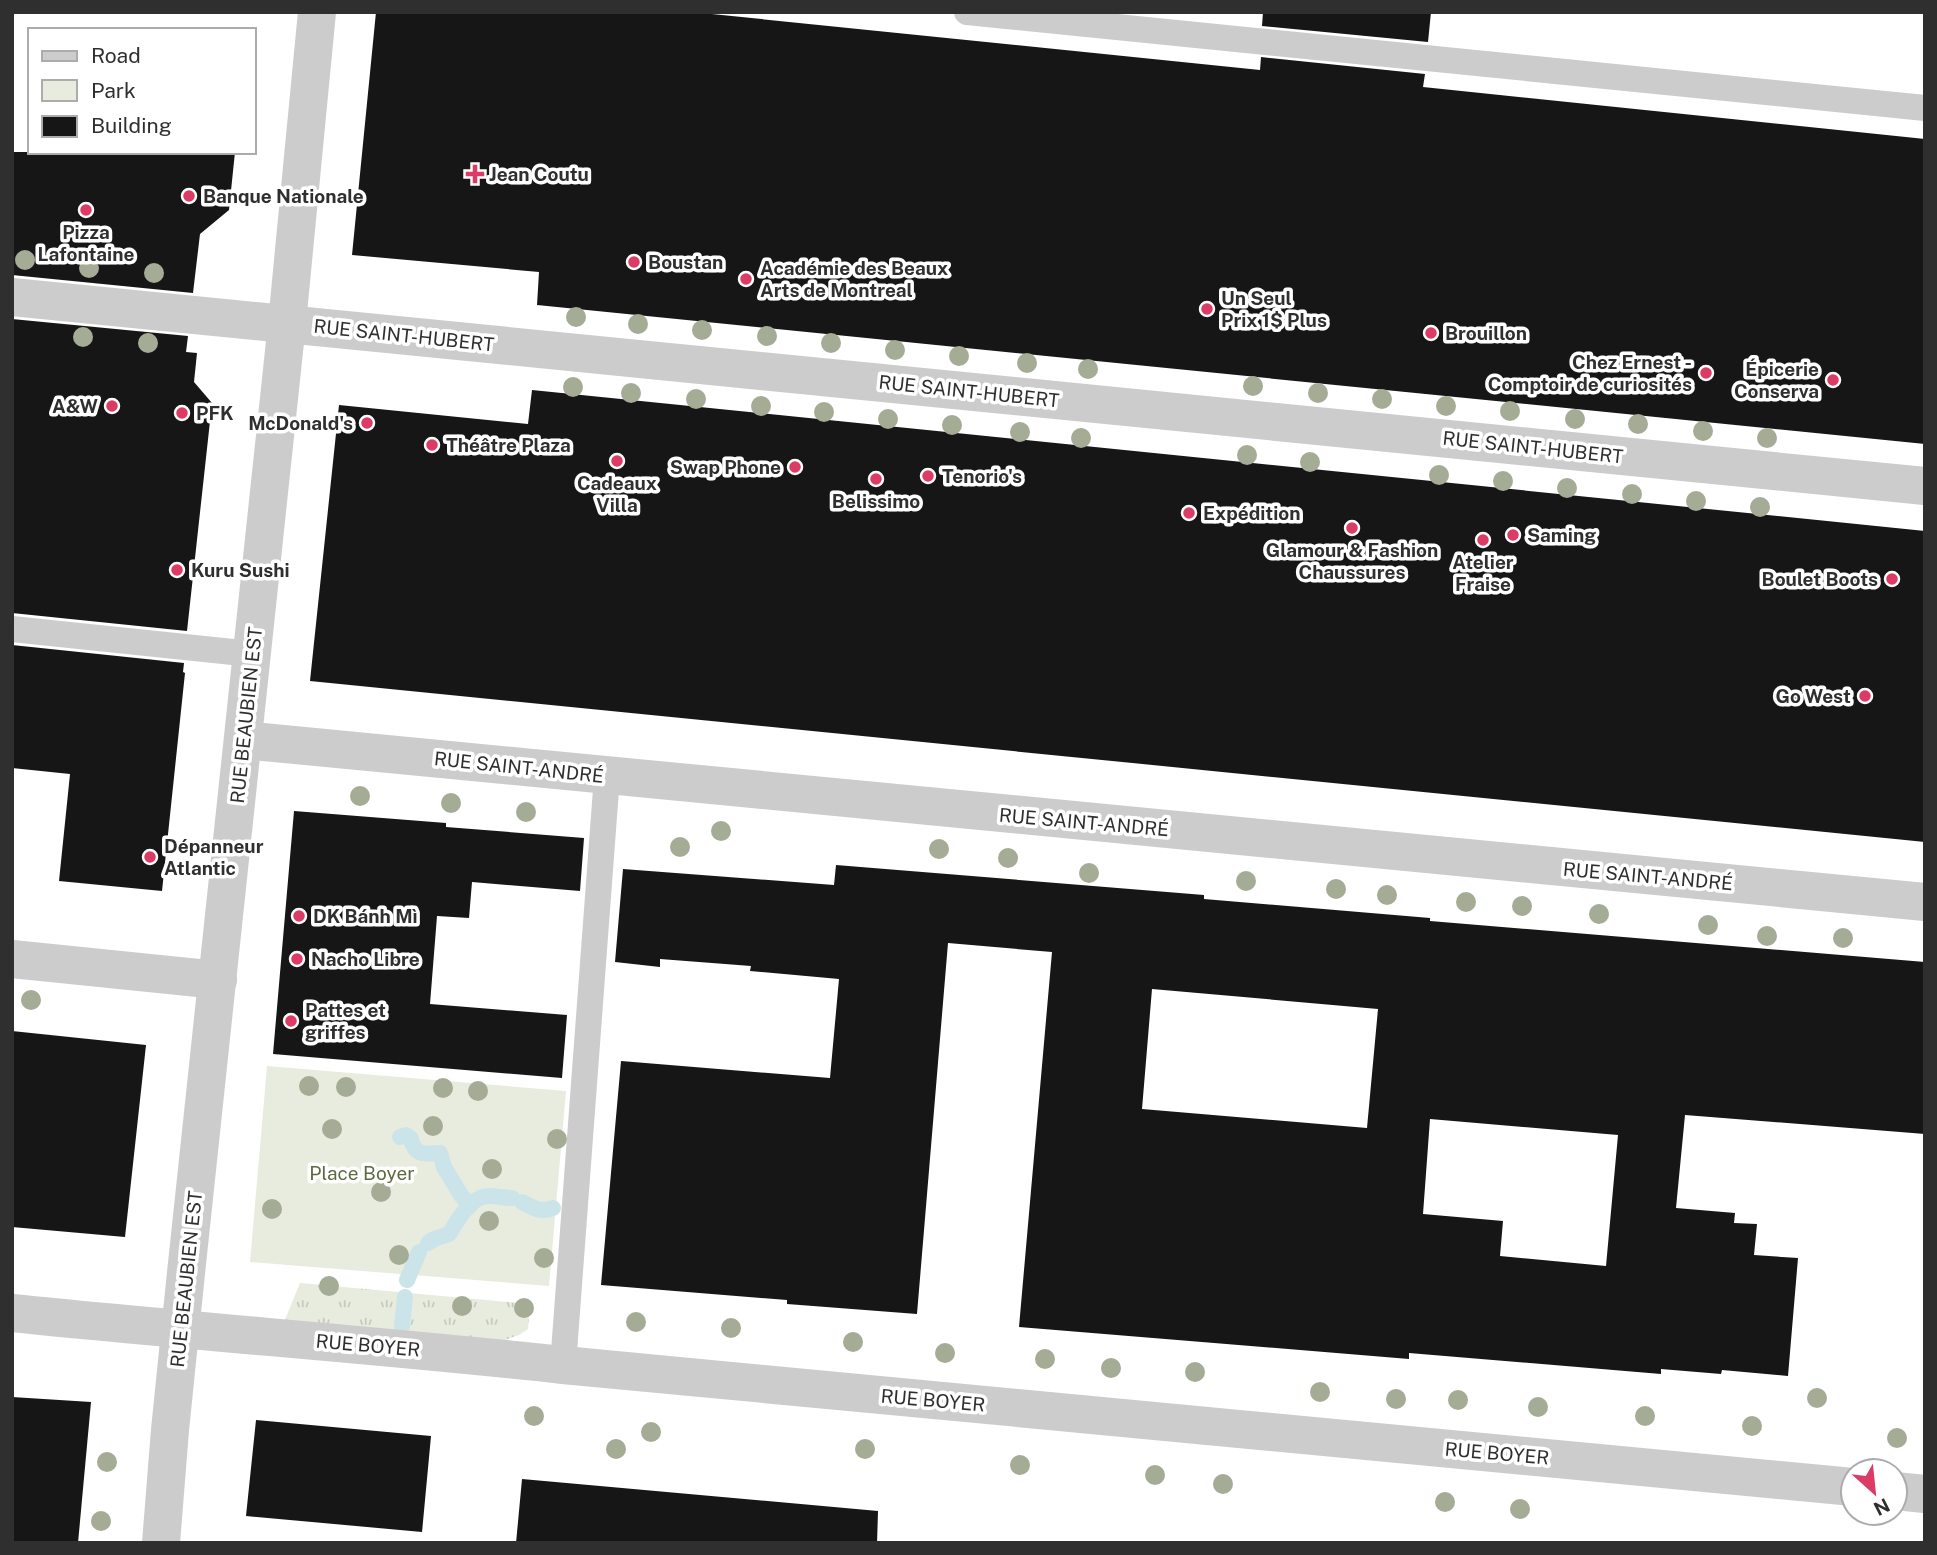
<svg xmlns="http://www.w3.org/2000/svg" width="1937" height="1555" font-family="'Public Sans',sans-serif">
  <defs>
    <pattern id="grass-tufts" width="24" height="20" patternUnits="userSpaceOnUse" patternTransform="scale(1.75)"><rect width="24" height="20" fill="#e8ecde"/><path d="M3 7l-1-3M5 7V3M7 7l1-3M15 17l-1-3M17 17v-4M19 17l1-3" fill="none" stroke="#c7cbbf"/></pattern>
  </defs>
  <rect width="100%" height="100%" fill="#fff"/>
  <!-- grass -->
  <path fill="url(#grass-tufts)" d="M300 1283 530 1304 528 1329 519 1335 499 1342 284 1322Z"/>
  <!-- green -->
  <path fill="#e8ecde" d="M267 1066 566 1091 549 1286 250 1262Z"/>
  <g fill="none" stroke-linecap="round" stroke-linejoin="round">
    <!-- stream -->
    <g stroke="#cbe4ea" stroke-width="16">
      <path d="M400 1137 406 1135C415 1142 408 1135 413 1145 418 1157 430 1153 440 1153L444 1167 461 1195 470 1206"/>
      <path d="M522 1202C534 1208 540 1213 553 1208"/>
      <path d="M428 1243 434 1239 449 1234C458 1220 470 1196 489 1196 497 1196 505 1198 512 1198"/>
      <path d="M407 1280 419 1252"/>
      <path d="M402 1326 405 1297"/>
    </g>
  </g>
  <!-- building -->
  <g fill="#161616" fill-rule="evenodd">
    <path d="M376 12H692L1260 70 1261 57 1425 74 1423 87 1925 139V444L537 305 539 272 352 255Z"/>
    <path d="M1263 12H1431L1428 42 1262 26Z"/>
    <path d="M12 152H235L229 210 200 234 193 293 12 275Z"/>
    <path d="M12 319 188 336 186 352 197 353 194 382 212 403 187 631 12 613Z"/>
    <path d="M532 390 1925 531V842L310 681 339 405 528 424Z"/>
    <path d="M12 645 184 663 183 672 185 673 162 891 59 881 70 774 12 768Z"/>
    <path d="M294 811 446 823V827L584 838 580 891 472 882 469 918 437 916 430 1004 567 1015 562 1078 273 1054Z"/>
    <path d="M836 865 1204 895V899L1430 918V921L1925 962V1134L1685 1115 1676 1208 1735 1213 1734 1223 1757 1224 1754 1255 1798 1258 1788 1376 1722 1370 1721 1374 1661 1369V1374L1409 1353V1359L1019 1327 1052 952 948 943 917 1314 787 1304V1300L601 1285 621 1061 830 1078 839 979 750 971 751 966 660 959V967L615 962 623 869 834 885ZM1152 989 1378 1009 1367 1128 1142 1109ZM1430 1119 1618 1135 1606 1266 1500 1256 1503 1221 1423 1214Z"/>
    <path d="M12 1031 146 1045 125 1237 12 1227Z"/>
    <path d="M12 1397 91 1402 78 1543H12Z"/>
    <path d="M256 1420 431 1436 422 1532 246 1516Z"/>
    <path d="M522 1479 878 1511 877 1543H516Z"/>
  </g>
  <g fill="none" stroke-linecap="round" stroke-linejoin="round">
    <!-- service -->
    <g stroke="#ccc" stroke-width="26">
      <path d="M967 12 1925 108"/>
      <path d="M12 629 252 654"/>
      <path d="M563 1365 607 776"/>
    </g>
    <!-- minor -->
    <g stroke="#ccc" stroke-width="38">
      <path d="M12 297 1925 486"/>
      <path d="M243 740 1925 902"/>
      <path d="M12 959 218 980"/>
      <path d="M12 1313C196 1332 380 1345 563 1365L1853 1487"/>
      <path d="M1895 1491 1925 1494"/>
    </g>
    <!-- tertiary -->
    <path stroke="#ccc" stroke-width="38" d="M161 1543 170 1430 186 1273 287 323 317 12"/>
  </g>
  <!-- trees -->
  <g fill="#a4ac95">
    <circle cx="25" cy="260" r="10"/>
    <circle cx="89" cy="268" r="10"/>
    <circle cx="154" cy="273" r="10"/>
    <circle cx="576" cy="317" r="10"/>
    <circle cx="638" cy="324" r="10"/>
    <circle cx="702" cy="330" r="10"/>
    <circle cx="767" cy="336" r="10"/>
    <circle cx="83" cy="337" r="10"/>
    <circle cx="148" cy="343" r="10"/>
    <circle cx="831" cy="343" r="10"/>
    <circle cx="895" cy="350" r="10"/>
    <circle cx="959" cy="356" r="10"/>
    <circle cx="1027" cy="363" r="10"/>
    <circle cx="1088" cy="369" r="10"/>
    <circle cx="1253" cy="386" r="10"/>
    <circle cx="573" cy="387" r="10"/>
    <circle cx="631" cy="393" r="10"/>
    <circle cx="1318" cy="393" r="10"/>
    <circle cx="696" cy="399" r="10"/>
    <circle cx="1382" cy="399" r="10"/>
    <circle cx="761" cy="406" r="10"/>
    <circle cx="1446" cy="406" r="10"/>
    <circle cx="1510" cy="411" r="10"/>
    <circle cx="824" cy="412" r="10"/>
    <circle cx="888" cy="419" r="10"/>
    <circle cx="1575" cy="419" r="10"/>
    <circle cx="1638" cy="424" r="10"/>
    <circle cx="952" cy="425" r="10"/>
    <circle cx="1703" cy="431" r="10"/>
    <circle cx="1020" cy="432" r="10"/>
    <circle cx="1081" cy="438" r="10"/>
    <circle cx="1767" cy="438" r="10"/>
    <circle cx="1247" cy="455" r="10"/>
    <circle cx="1310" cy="462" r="10"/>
    <circle cx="1439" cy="475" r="10"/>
    <circle cx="1503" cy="481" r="10"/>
    <circle cx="1567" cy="488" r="10"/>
    <circle cx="1632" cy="494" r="10"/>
    <circle cx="1696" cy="501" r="10"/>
    <circle cx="1760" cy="507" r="10"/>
    <circle cx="360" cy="796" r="10"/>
    <circle cx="451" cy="803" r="10"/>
    <circle cx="526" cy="812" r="10"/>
    <circle cx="721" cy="831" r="10"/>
    <circle cx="680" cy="847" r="10"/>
    <circle cx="939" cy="849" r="10"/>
    <circle cx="1008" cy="858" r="10"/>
    <circle cx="1089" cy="873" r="10"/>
    <circle cx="1246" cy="881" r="10"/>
    <circle cx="1336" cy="889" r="10"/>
    <circle cx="1387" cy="895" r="10"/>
    <circle cx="1466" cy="902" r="10"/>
    <circle cx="1522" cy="906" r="10"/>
    <circle cx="1599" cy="914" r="10"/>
    <circle cx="1708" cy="925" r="10"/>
    <circle cx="1767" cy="936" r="10"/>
    <circle cx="1843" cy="938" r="10"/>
    <circle cx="31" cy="1000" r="10"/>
    <circle cx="309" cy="1086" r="10"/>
    <circle cx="346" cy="1087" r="10"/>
    <circle cx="443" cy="1088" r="10"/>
    <circle cx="478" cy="1091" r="10"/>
    <circle cx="433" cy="1126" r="10"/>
    <circle cx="332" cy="1129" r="10"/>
    <circle cx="557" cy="1139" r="10"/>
    <circle cx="492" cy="1169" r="10"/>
    <circle cx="381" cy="1192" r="10"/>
    <circle cx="272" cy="1209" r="10"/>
    <circle cx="489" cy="1221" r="10"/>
    <circle cx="399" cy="1255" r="10"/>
    <circle cx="544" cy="1258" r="10"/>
    <circle cx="329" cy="1286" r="10"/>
    <circle cx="462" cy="1306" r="10"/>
    <circle cx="524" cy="1308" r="10"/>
    <circle cx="636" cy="1322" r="10"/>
    <circle cx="731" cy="1328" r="10"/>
    <circle cx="853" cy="1342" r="10"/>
    <circle cx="945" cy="1353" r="10"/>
    <circle cx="1045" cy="1359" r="10"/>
    <circle cx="1111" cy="1368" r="10"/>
    <circle cx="1195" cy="1372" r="10"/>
    <circle cx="1320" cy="1392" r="10"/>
    <circle cx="1817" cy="1398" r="10"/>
    <circle cx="1396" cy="1399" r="10"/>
    <circle cx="1458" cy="1400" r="10"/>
    <circle cx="1538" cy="1407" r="10"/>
    <circle cx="534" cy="1416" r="10"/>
    <circle cx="1645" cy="1416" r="10"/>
    <circle cx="1752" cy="1426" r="10"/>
    <circle cx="651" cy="1432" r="10"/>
    <circle cx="1897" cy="1438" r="10"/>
    <circle cx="616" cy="1449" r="10"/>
    <circle cx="865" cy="1449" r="10"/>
    <circle cx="107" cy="1462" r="10"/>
    <circle cx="1020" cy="1465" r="10"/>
    <circle cx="1155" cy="1475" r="10"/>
    <circle cx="1223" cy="1484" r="10"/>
    <circle cx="1445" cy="1502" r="10"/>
    <circle cx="1520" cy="1509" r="10"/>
    <circle cx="101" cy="1521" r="10"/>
  </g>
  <!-- markers -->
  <g fill="#dc3b65" stroke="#fff" stroke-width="2.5">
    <path d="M471.5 163.5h7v7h7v7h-7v7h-7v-7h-7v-7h7z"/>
    <circle cx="189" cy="196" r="7"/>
    <circle cx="86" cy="210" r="7"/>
    <circle cx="634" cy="262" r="7"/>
    <circle cx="746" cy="279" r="7"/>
    <circle cx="1207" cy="309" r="7"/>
    <circle cx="1431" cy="333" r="7"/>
    <circle cx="1706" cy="373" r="7"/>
    <circle cx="1833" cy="380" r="7"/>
    <circle cx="112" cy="406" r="7"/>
    <circle cx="182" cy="413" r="7"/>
    <circle cx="367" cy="423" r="7"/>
    <circle cx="432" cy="445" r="7"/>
    <circle cx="617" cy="461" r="7"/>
    <circle cx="795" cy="467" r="7"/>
    <circle cx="928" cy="476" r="7"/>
    <circle cx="876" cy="479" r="7"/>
    <circle cx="1189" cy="513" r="7"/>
    <circle cx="1352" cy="528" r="7"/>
    <circle cx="1513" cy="535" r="7"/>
    <circle cx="1483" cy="540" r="7"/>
    <circle cx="177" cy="570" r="7"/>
    <circle cx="1892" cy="579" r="7"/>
    <circle cx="1865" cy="696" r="7"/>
    <circle cx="150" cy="857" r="7"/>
    <circle cx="299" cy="916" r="7"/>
    <circle cx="297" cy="959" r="7"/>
    <circle cx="291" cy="1021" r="7"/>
  </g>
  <g text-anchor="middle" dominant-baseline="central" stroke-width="7" stroke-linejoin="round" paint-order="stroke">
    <!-- poi labels -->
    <g font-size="19" font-weight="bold" fill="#2f2f2f" stroke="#fff" text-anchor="start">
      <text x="489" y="174">Jean Coutu</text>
      <text x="203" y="196">Banque Nationale</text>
      <text x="86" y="232" text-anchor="middle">Pizza<tspan x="86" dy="22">Lafontaine</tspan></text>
      <text x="648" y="262">Boustan</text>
      <text x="760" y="268">Académie des Beaux<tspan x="760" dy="22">Arts de Montreal</tspan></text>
      <text x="1221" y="298">Un Seul<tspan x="1221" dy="22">Prix 1$ Plus</tspan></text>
      <text x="1445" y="333">Brouillon</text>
      <text x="1692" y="362" text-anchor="end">Chez Ernest -<tspan x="1692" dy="22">Comptoir de curiosités</tspan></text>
      <text x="1819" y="369" text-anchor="end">Épicerie<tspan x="1819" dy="22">Conserva</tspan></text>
      <text x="98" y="406" text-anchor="end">A&amp;W</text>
      <text x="196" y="413">PFK</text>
      <text x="353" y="423" text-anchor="end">McDonald's</text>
      <text x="446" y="445">Théâtre Plaza</text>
      <text x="781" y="467" text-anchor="end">Swap Phone</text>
      <text x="942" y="476">Tenorio's</text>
      <text x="617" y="483" text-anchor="middle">Cadeaux<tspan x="617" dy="22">Villa</tspan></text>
      <text x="876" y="501" text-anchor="middle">Belissimo</text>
      <text x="1203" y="513">Expédition</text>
      <text x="1527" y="535">Saming</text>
      <text x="1352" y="550" text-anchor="middle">Glamour &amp; Fashion<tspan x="1352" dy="22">Chaussures</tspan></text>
      <text x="1483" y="562" text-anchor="middle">Atelier<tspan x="1483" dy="22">Fraise</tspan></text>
      <text x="191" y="570">Kuru Sushi</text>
      <text x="1878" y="579" text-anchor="end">Boulet Boots</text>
      <text x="1851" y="696" text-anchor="end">Go West</text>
      <text x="164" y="846">Dépanneur<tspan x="164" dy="22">Atlantic</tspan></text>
      <text x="313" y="916">DK Bánh Mì</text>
      <text x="311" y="959">Nacho Libre</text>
      <text x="305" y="1010">Pattes et<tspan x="305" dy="22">griffes</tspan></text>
    </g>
    <!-- street labels -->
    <g font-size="19" fill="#2f2f2f" stroke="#fff">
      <text transform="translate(404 335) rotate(6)">RUE SAINT-HUBERT</text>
      <text transform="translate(969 391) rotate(6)">RUE SAINT-HUBERT</text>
      <text transform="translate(1533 447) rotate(6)">RUE SAINT-HUBERT</text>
      <text transform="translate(246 715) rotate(-84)">RUE BEAUBIEN EST</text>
      <text transform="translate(519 767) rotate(6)">RUE SAINT-ANDRÉ</text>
      <text transform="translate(1084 822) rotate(5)">RUE SAINT-ANDRÉ</text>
      <text transform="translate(1648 876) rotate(5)">RUE SAINT-ANDRÉ</text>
      <text transform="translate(186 1279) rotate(-84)">RUE BEAUBIEN EST</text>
      <text transform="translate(368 1345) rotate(5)">RUE BOYER</text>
      <text transform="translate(933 1400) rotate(5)">RUE BOYER</text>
      <text transform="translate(1497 1453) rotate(5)">RUE BOYER</text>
    </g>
    <!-- park labels -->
    <g font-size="19" fill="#5a693f" stroke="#fff">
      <text x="362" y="1173">Place Boyer</text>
    </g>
  </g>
  <!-- border -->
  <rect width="1937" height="1555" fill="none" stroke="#2f2f2f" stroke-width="28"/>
  <!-- legend -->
  <rect x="28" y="28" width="228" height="126" fill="#ffffff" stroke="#acacac" stroke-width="2"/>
  <rect x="42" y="51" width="35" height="10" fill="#cccccc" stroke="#acacac" stroke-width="2"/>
  <text x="91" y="63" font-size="21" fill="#2f2f2f">Road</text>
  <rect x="42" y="80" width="35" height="21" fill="#e8ecde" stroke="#acacac" stroke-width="2"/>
  <text x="91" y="98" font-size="21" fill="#2f2f2f">Park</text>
  <rect x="42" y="116" width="35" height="21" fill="#161616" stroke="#acacac" stroke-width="2"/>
  <text x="91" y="133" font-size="21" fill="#2f2f2f">Building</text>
  <!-- north arrow -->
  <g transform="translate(1874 1492) rotate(153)"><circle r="33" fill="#ffffff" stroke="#acacac" stroke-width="2"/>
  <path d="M0-5L12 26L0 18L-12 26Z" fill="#dc3b65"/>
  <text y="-10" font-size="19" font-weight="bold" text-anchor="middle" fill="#2f2f2f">N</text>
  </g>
</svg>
